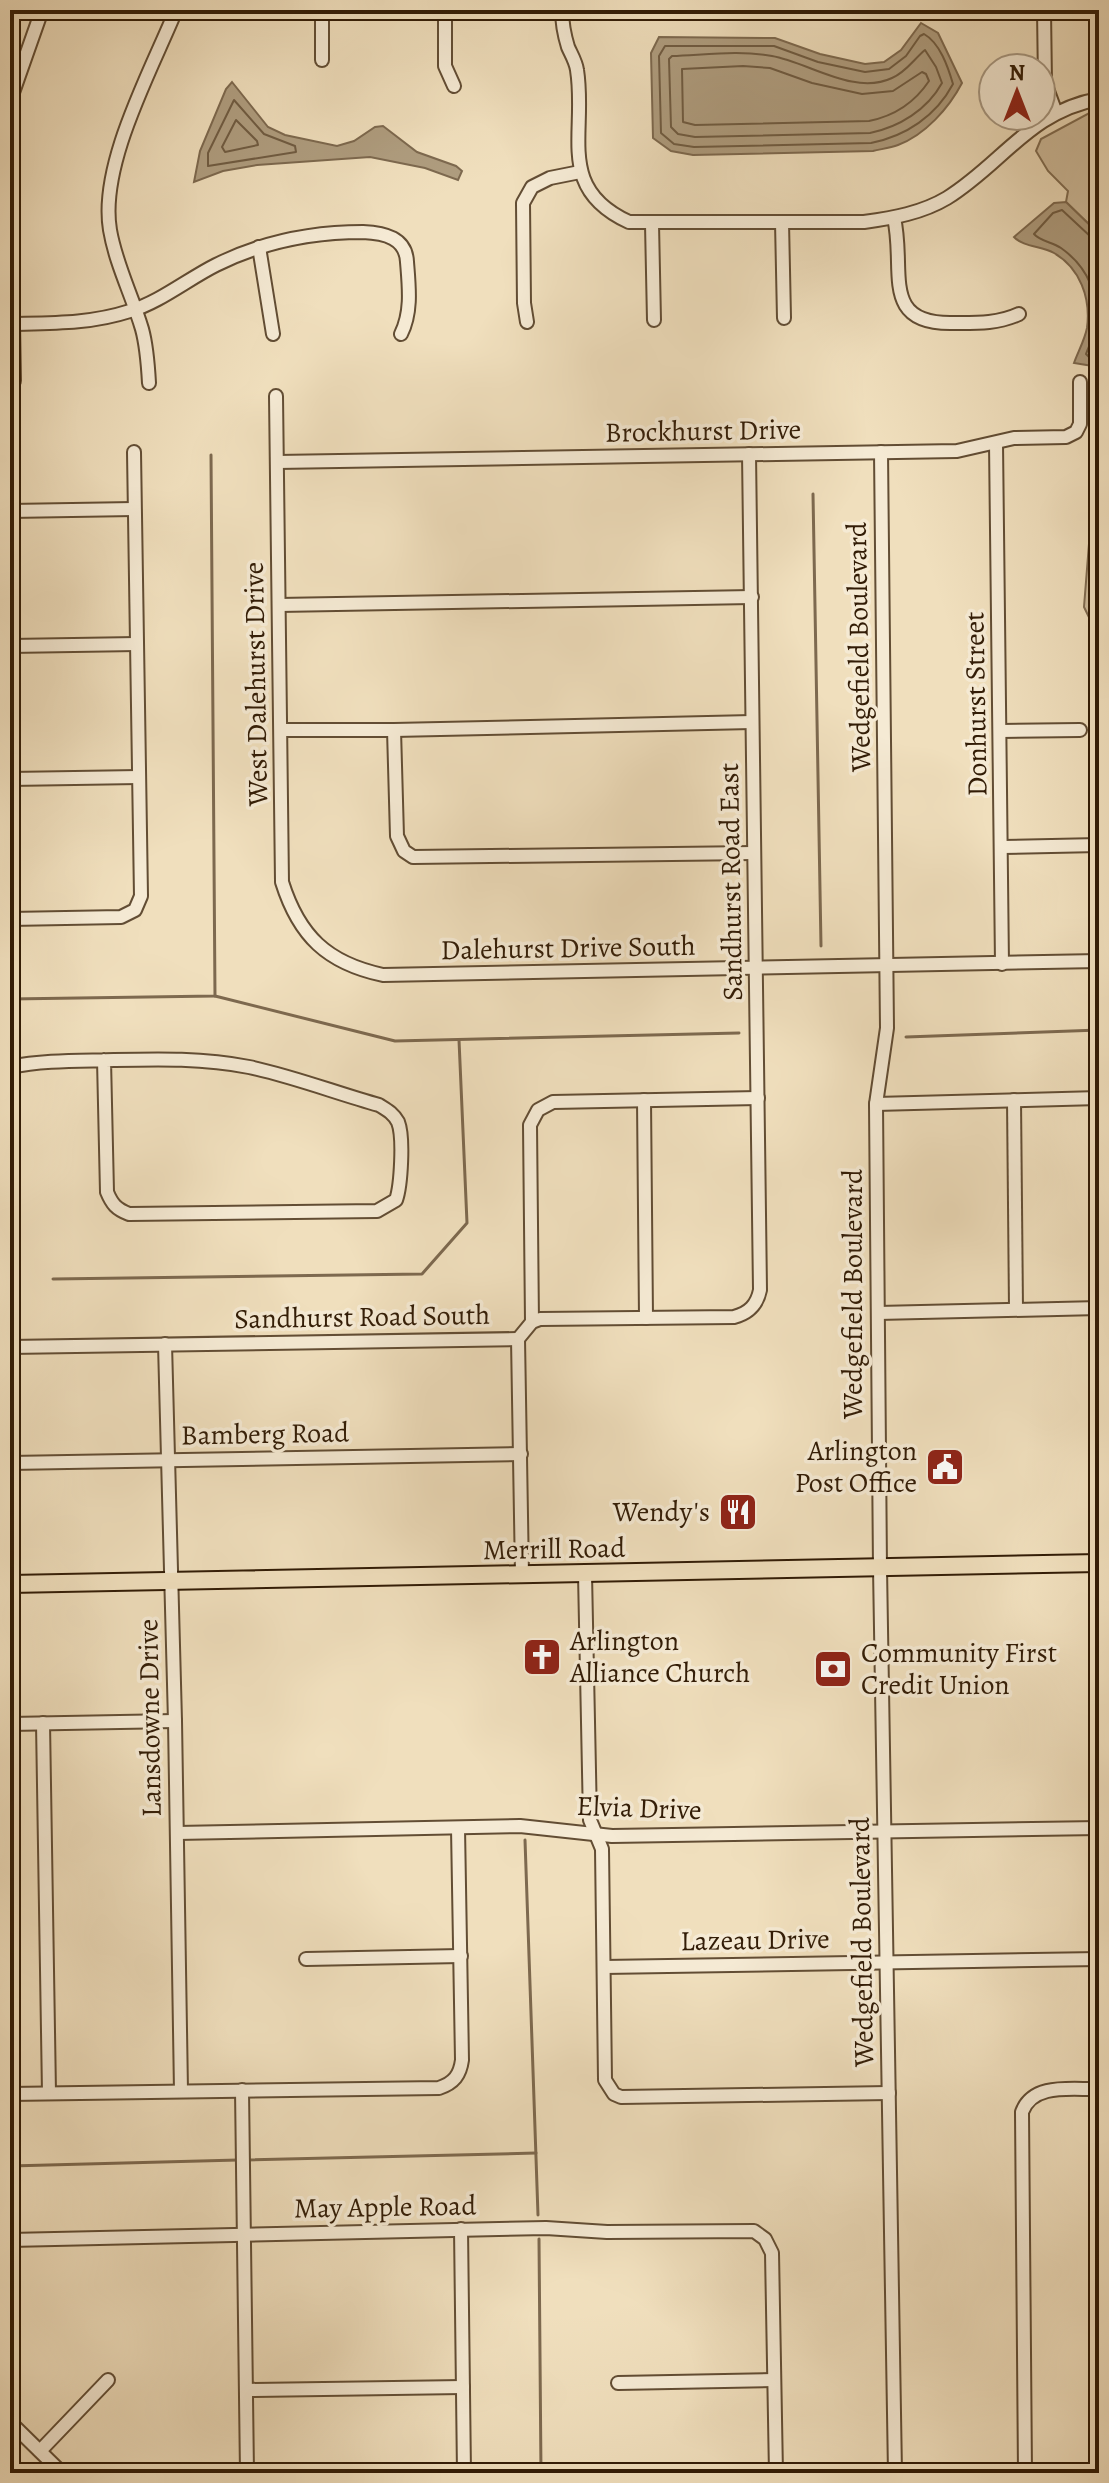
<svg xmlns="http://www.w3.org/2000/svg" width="1109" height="2483" font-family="Alegreya,serif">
  <rect width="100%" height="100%" fill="#f0dfbd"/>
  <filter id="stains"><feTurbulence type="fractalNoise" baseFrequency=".0025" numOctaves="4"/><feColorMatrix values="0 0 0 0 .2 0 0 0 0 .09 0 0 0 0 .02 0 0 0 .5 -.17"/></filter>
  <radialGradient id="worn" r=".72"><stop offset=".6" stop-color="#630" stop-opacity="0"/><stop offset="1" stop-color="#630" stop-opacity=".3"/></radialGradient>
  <!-- green -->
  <g fill="#d0be9e" stroke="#816d52" stroke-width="2">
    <path d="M1093 111 1099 119V234L1066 202 1068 191 1048 171 1036 151 1041 139Z"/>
    <path d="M1099 516V638L1084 607 1090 531Z"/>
  </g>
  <!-- water -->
  <g fill="#af9d7f" stroke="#7d694f" stroke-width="2">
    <path d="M921 23 938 33 962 83C949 108 925 135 898 145 890 148 881 149 873 151L693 155 671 151 653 138 651 53 659 37 775 38 820 54 865 64 884 62 901 50Z"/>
    <path d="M232 82 268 127 285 135 337 146 354 141 375 127 383 126 417 152 456 166 462 171 458 180 425 168 370 157 257 165 223 171 194 182 200 151 226 89Z"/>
    <path d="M1066 202 1099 234V367L1074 363C1078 352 1085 339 1087 328 1091 298 1080 268 1054 253 1042 246 1023 247 1014 237L1054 203Z"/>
  </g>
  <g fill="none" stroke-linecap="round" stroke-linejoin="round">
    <!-- shore -->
    <g stroke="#705c42" stroke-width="2">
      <path d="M924 34C940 43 948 67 953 84 936 116 906 136 871 143L694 147 674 144 661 133 659 56 665 46H774L818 62 865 72 889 69 906 56 920 36Z"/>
      <path d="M925 50 936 67 942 83C927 110 899 127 870 133L695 137 678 134 671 127 669 59 672 56C704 55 740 50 772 56 808 62 854 96 892 78 906 72 914 59 925 50Z"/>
      <path d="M743 66 770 68 812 83 862 94 893 91 922 72 926 74 929 81C915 102 894 116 869 121L695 125 683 122 682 69Z"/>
      <path d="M234 100 264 134 295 146 296 152 208 166V153Z"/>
      <path d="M236 120 257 141 258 145 225 152 222 147Z"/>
      <path d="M1099 239 1091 237 1062 210 1053 213 1034 234C1040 241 1052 242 1061 248 1088 267 1101 297 1095 330 1093 338 1089 346 1086 354L1089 357 1099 359"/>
    </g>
    <!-- stream -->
    <g stroke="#7d694f" stroke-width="3">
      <path d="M813 494 821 946"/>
      <path d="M215 996 395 1041 739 1033"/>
      <path d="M10 999 215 996 211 455"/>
      <path d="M906 1037 1099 1030"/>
      <path d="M53 1279 422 1274 467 1223 459 1040"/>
      <path d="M525 1840 538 2215"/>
      <path d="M246 2160 536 2153"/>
      <path d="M10 2166 238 2160"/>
      <path d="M539 2239 541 2473"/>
    </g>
    <!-- minor casing -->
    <g stroke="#624d34" stroke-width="16">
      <g id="minor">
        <path d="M322 10V60"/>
        <path d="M445 10V66L454 86"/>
        <path d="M562 10C562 23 564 34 568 47 571 54 576 62 577 70 587 133 555 188 629 222H864C893 218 922 213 947 198 1002 164 1030 111 1099 99"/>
        <path d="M1044 10 1045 83 1056 113"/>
        <path d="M10 101 42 10"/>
        <path d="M894 218C906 269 879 324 952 323 976 323 997 324 1019 314"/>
        <path d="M782 222 784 318"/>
        <path d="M652 224 654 320"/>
        <path d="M259 247 273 334"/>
        <path d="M527 322 524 303 523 203 532 187 550 178 580 172"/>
        <path d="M10 324C52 323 90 324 130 311 160 302 188 279 216 265 262 242 313 232 363 232 385 233 406 238 407 262 409 287 412 312 401 334"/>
        <path d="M13 324 14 381"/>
        <path d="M149 383C148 365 147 347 142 329 132 295 116 265 110 230 99 165 151 71 176 10"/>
        <path d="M276 396 282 882C299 936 327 963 383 975L1099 961"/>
        <path d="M996 443 1002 964"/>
        <path d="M881 452 887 1028 876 1104 880 1568 895 2473"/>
        <path d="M277 462 957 451 1014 438 1066 437 1076 432 1080 424V382"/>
        <path d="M10 511 134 509"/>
        <path d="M279 605 752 597"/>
        <path d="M10 646 137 644"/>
        <path d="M281 730H394L752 722"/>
        <path d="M394 730 397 836 404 851 413 857 754 853"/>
        <path d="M1000 731 1080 730"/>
        <path d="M10 779 139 777"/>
        <path d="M1002 847 1099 845"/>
        <path d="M10 919 121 917 135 910 141 896 134 452"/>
        <path d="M10 1067C44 1060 79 1061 114 1060 159 1059 204 1058 249 1067 292 1076 336 1093 379 1105 387 1110 393 1113 398 1122 404 1137 401 1186 396 1200L377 1211 129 1214C116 1209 112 1204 107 1192L104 1060"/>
        <path d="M644 1100 646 1318"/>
        <path d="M1014 1100 1016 1309"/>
        <path d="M876 1104 1099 1098"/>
        <path d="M878 1313 1099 1308"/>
        <path d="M532 1322 530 1125 538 1110 553 1102 758 1098"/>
        <path d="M518 1339 532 1322 540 1319 734 1317C749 1313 757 1305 760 1290L749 454"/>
        <path d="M518 1339 522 1575"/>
        <path d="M165 1344 175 1721 181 2091"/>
        <path d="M10 1347 518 1339"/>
        <path d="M10 1463 521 1454"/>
        <path d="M585 1574 590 1820 602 1849 605 2080 614 2094 621 2097 889 2093"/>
        <path d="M43 1723 49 2093"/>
        <path d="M10 1724 175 1721"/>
        <path d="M177 1833 520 1826 612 1836 1099 1828"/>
        <path d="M306 1959 461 1956"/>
        <path d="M604 1967 1099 1959"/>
        <path d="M242 2090 247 2473"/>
        <path d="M10 2094 439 2088C454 2083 460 2075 462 2060L458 1828"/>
        <path d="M461 2229 464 2473"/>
        <path d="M10 2240 546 2228 607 2232 754 2231 765 2239 772 2253 776 2473"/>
        <path d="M618 2383 774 2380"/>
        <path d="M247 2390 463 2387"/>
        <path d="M10 2422 62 2473"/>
        <path d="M40 2451 108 2380"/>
        <path d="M1025 2473 1022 2112C1033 2082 1073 2090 1099 2089"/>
      </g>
    </g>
    <!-- major casing -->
    <g stroke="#321c06" stroke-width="20">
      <path id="major" d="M10 1584 1099 1563"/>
    </g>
    <!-- minor -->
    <use href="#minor" stroke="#f5ead4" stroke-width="12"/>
    <!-- major -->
    <use href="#major" stroke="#f0dfbd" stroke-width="16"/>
  </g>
  <!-- icons -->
  <defs>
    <g id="civic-square" transform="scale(2)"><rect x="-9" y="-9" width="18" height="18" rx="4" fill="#8f2418" stroke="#f5ead4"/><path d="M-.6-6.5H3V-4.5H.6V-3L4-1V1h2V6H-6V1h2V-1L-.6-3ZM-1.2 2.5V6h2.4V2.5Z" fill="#fff"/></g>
    <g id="restaurant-square" transform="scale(2)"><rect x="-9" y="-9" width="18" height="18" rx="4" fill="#8f2418" stroke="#f5ead4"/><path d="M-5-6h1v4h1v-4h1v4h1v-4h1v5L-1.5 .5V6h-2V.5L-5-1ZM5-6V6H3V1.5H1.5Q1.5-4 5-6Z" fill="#fff"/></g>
    <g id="church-square" transform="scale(2)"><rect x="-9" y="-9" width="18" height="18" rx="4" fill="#8f2418" stroke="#f5ead4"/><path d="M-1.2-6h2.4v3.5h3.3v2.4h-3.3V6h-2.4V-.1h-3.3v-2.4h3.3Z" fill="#fff"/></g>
    <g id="bank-square" transform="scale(2)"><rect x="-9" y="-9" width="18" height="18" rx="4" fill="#8f2418" stroke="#f5ead4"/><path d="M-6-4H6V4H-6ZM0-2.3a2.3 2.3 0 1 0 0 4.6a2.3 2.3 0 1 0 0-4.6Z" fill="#fff"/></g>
  </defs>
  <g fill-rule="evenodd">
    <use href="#civic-square" x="945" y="1467"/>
    <use href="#restaurant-square" x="738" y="1512"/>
    <use href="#church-square" x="542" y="1657"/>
    <use href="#bank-square" x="833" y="1669"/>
  </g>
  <g text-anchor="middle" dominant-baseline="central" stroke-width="7" stroke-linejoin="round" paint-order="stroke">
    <!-- street labels -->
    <g font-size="28" fill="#321c06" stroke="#f5ead4">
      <text transform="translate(703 431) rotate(-1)">Brockhurst Drive</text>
      <text transform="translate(859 647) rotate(-91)">Wedgefield Boulevard</text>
      <text transform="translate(256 684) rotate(-91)">West Dalehurst Drive</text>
      <text transform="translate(976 704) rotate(-91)">Donhurst Street</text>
      <text transform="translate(731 882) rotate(-91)">Sandhurst Road East</text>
      <text transform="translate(568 948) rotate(-1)">Dalehurst Drive South</text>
      <text transform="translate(853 1294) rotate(-90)">Wedgefield Boulevard</text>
      <text transform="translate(362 1317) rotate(-1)">Sandhurst Road South</text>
      <text transform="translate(265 1434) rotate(-1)">Bamberg Road</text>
      <text transform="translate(554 1549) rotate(-1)">Merrill Road</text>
      <text transform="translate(150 1718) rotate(-91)">Lansdowne Drive</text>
      <text transform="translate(639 1808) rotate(2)">Elvia Drive</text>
      <text transform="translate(755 1940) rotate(-1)">Lazeau Drive</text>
      <text transform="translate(862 1942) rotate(-91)">Wedgefield Boulevard</text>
      <text transform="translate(385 2207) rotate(-1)">May Apple Road</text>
    </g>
    <!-- poi labels -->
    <g font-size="28" fill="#321c06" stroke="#f5ead4" text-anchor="end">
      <text x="917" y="1451">Arlington<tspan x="917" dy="32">Post Office</tspan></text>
      <text x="710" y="1512">Wendy's</text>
      <text x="570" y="1641" text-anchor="start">Arlington<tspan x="570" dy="32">Alliance Church</tspan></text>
      <text x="861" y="1653" text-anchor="start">Community First<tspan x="861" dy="32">Credit Union</tspan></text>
    </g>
  </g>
  <!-- margin -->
  <rect width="1109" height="2483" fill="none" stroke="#f0dfbd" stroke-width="40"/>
  <rect x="12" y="12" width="1085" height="2459" fill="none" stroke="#321c06" stroke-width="4"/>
  <rect x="20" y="20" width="1069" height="2443" fill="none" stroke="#321c06" stroke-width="2"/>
  <!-- north arrow -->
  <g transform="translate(1017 92)"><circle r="38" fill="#f5ead4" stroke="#a79882" stroke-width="2"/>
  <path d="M0-6L14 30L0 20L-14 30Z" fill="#8f2418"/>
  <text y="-12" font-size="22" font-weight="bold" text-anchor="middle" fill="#321c06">N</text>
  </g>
  <rect width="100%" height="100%" filter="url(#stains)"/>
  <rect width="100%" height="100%" fill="url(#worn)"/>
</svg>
